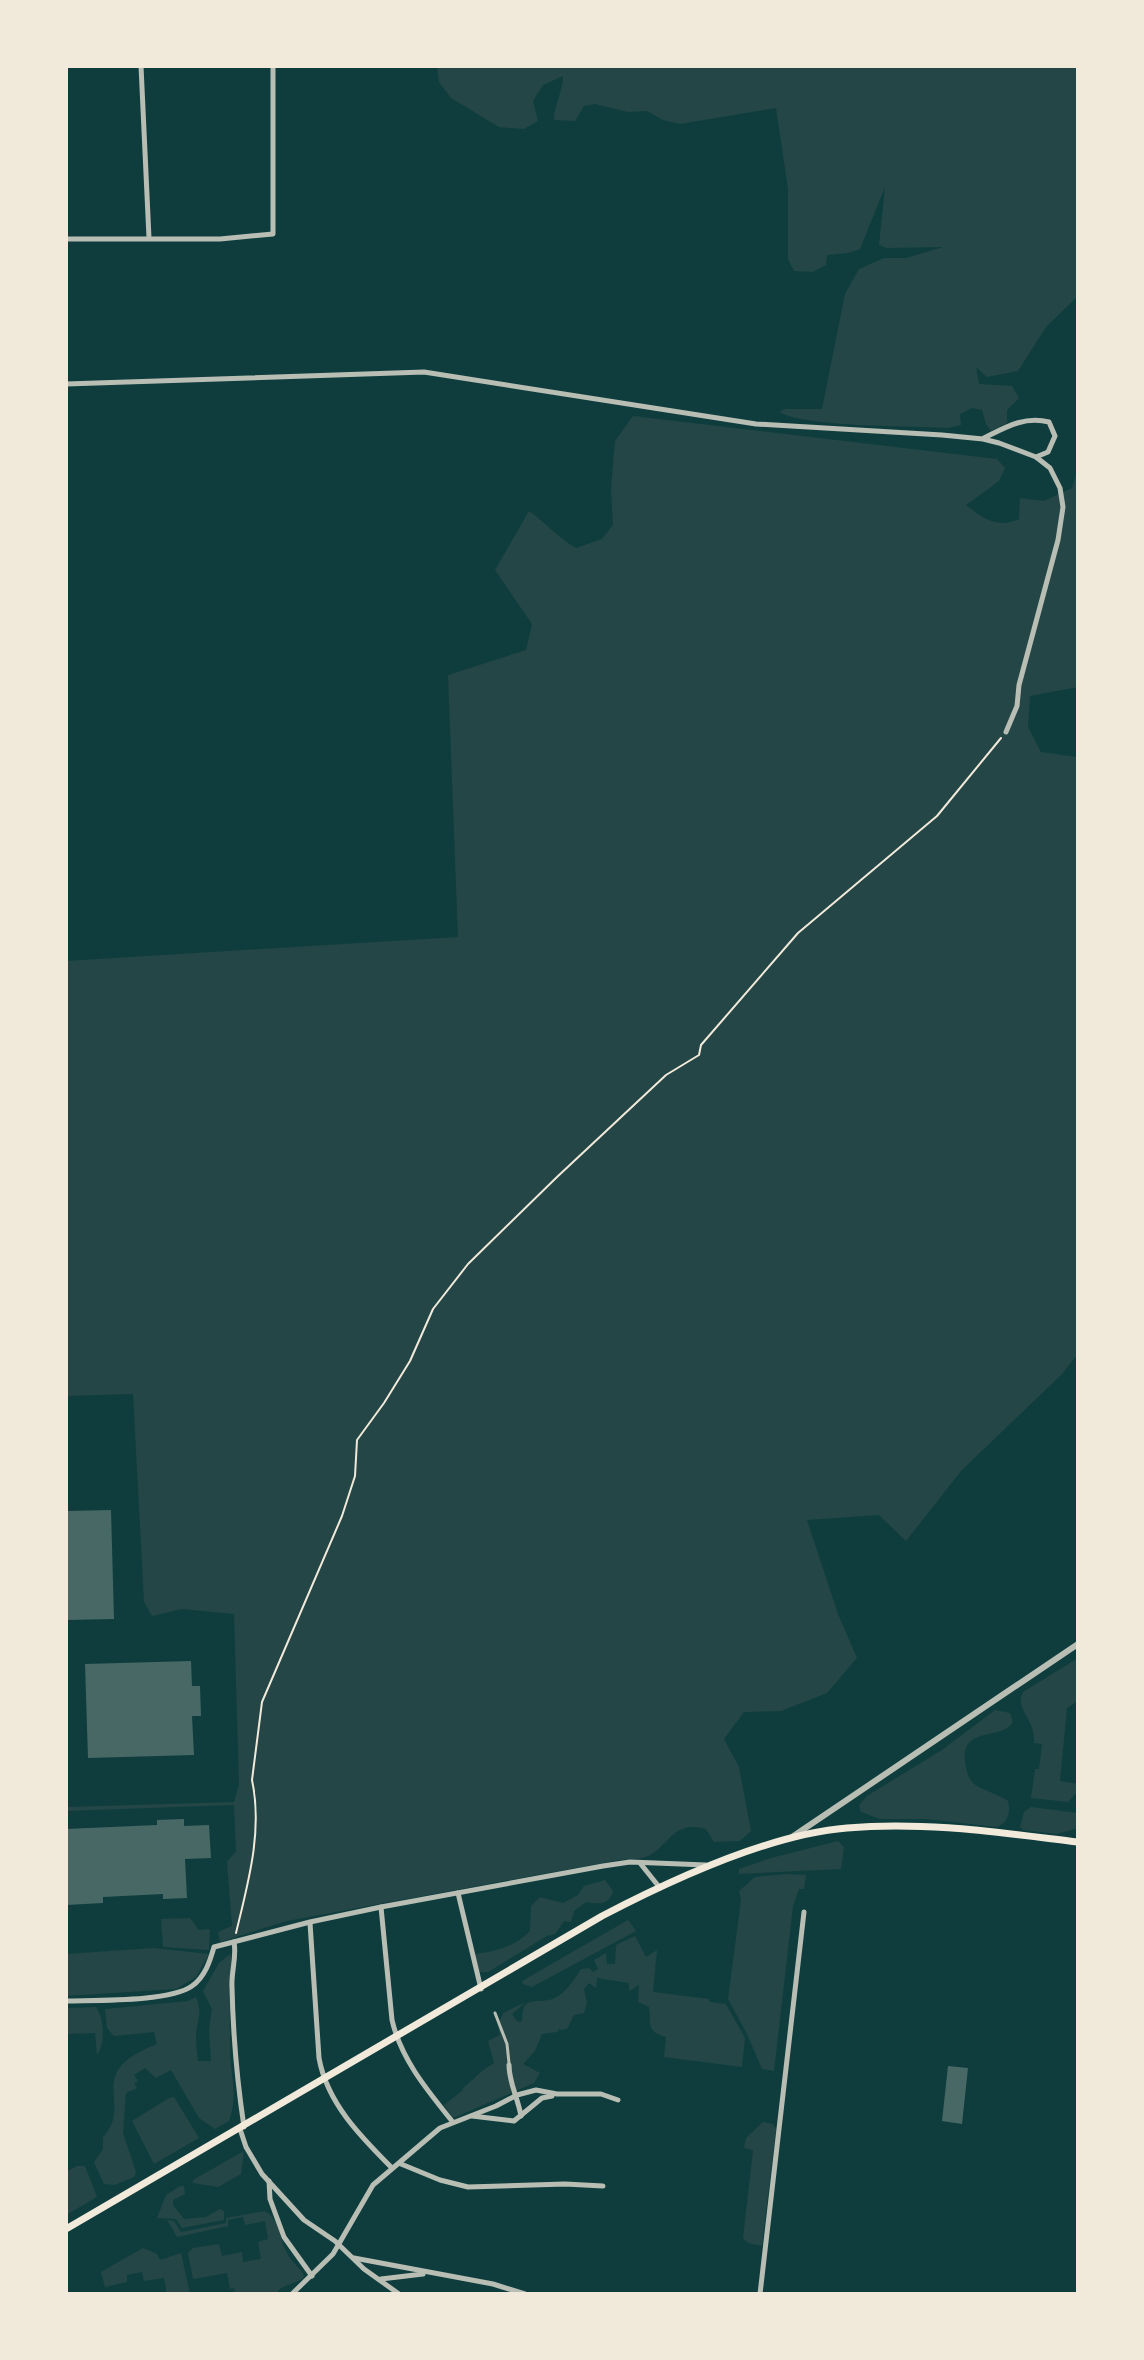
<svg xmlns="http://www.w3.org/2000/svg" width="1144" height="2360" font-family="Ubuntu,sans-serif">
  <rect width="100%" height="100%" fill="#0f3d3e"/>
  <!-- green -->
  <g fill="#244646">
    <path d="M437 66H1078V296L1046 327 1018 371 987 377 976 367 979 384 1012 386 1019 398 1007 410V423L991 431 986 424 982 410 972 408 960 414 961 425 947 428C913 426 802 427 780 412L784 409H822L845 294 859 269 884 258H906L943 247 887 248 879 245 885 187 860 249 848 253 827 255 826 265 813 272 794 271 788 259V189L776 108 680 124 663 120 647 111 628 112 595 104 584 106 575 121 554 120C554 104 563 92 563 76L543 85 533 101 538 121 524 129 499 127 451 98 439 82Z"/>
    <path d="M633 416 997 459 1005 468 999 481 966 505C982 518 998 529 1019 519L1020 498 1044 501 1072 488 1078 469V687L1030 696 1028 727 1041 752 1077 757 1078 760V1354L1061 1375 961 1471 906 1541 879 1515 807 1520 838 1614 857 1658 827 1693 781 1711 744 1712 724 1739 739 1767 751 1831 740 1841 714 1842 706 1829C671 1819 668 1850 645 1857 637 1860 627 1859 619 1860L287 1921 220 1942 218 1932 232 1926 227 1862 236 1851 234 1805 66 1811V1807L234 1802 239 1784 234 1614 182 1609 152 1616 144 1602 133 1394 66 1396V961L458 937 448 675 526 650 532 624 495 570 529 511C546 523 557 537 576 548L602 539 613 525 611 489 615 441Z"/>
    <path d="M1078 1658V1701L1067 1708 1060 1781 1078 1784V1791L1068 1802 1031 1798 1035 1769H1039L1042 1744 1034 1743C1036 1719 1014 1710 1023 1692Z"/>
    <path d="M995 1710 1010 1713 1013 1722C1001 1742 957 1724 966 1767 967 1773 969 1780 974 1784 984 1791 998 1794 1008 1801 1011 1812 1008 1822 997 1827L926 1819H880L861 1812 859 1805 867 1796 942 1750Z"/>
    <path d="M1031 1807 1078 1813V1828L1057 1834 1023 1830 1020 1827 1024 1812Z"/>
    <path d="M838 1841 844 1847 841 1869 739 1874V1869L771 1858Z"/>
    <path d="M788 1874 806 1875 804 1889H799L793 1906 774 2071 762 2069 747 2034 728 1999 741 1900 739 1891 755 1877Z"/>
    <path d="M605 1880 613 1891C609 1906 599 1904 586 1902L574 1911 571 1922 564 1921 555 1934 547 1936 488 1972H480L474 1968 472 1963 476 1954C497 1951 516 1946 530 1931L531 1906 540 1897 563 1903 578 1895 584 1886Z"/>
    <path d="M190 1918 199 1930 210 1929 209 1950 163 1947 161 1919Z"/>
    <path d="M628 1920 636 1931 532 1987 523 1984 522 1981Z"/>
    <path d="M635 1936 646 1957 657 1950 653 1992 709 1999 710 2002 726 2004 745 2038 742 2067 664 2057 666 2037C645 2031 652 2025 649 2007L638 2002 639 1985 629 1991V1983L597 1978 596 1988 589 1983 584 1989 587 2003 584 2013 574 2015 567 2029 560 2030V2028L557 2032 542 2034 535 2051 523 2064 540 2073 534 2083C507 2095 480 2106 453 2118L444 2105 462 2091 463 2088C474 2079 482 2070 494 2063L488 2041 500 2035 498 2027 503 2013 526 2002 512 2014 518 2022 522 2021C522 1996 533 2003 548 2000 563 1998 574 1980 581 1969L589 1968 593 1972 598 1969 594 1960 606 1953 607 1964H615L616 1945Z"/>
    <path d="M154 1948 209 1954 196 1977 176 1989 66 1996V1954Z"/>
    <path d="M230 1954 232 1957C229 1989 230 2021 230 2052 231 2076 238 2097 229 2121L215 2129 199 2118 171 2070 156 2078 145 2068 134 2075 138 2081 134 2084 137 2088 126 2093 123 2133 136 2172 134 2177 115 2185 104 2184 94 2162 103 2149V2137C135 2103 81 2073 157 2044L154 2032 114 2036 107 2028 105 2009 188 2001 196 1997C203 2015 197 2018 196 2035 196 2044 197 2053 198 2061H211L209 2029 212 2009 203 1991 219 1963Z"/>
    <path d="M96 2007C104 2018 106 2042 97 2055L95 2033 66 2034V2008Z"/>
    <path d="M174 2097 199 2138 154 2164 132 2121 169 2098Z"/>
    <path d="M763 2122 773 2124 776 2129 762 2246 748 2243 743 2238 753 2150 744 2148 746 2138Z"/>
    <path d="M244 2151 241 2174 218 2187 193 2183V2180Z"/>
    <path d="M77 2166H85L97 2197 66 2215V2172Z"/>
    <path d="M180 2186H184L185 2194 173 2200V2205L184 2219 206 2217 220 2209 224 2211V2220L182 2228 176 2219 157 2218 166 2195Z"/>
    <path d="M265 2211C281 2221 279 2238 287 2253 291 2261 299 2267 304 2275L303 2279 281 2288 275 2294H235L234 2288 230 2289 227 2273 193 2279 188 2253 193 2248 219 2244 222 2256 242 2252 243 2262 261 2259 258 2242 268 2239 265 2221 245 2225 243 2217 228 2220V2226L177 2237 167 2220 174 2221 181 2232 226 2223V2218Z"/>
    <path d="M143 2248 157 2254 160 2260 181 2253 190 2294H167L164 2278 144 2281 142 2272 127 2275V2282L105 2287 101 2272Z"/>
  </g>
  <!-- building -->
  <g fill="#486865">
    <path d="M111 1510 114 1619 66 1620V1511Z"/>
    <path d="M191 1661 192 1686H200L201 1716H192L194 1755 88 1758 85 1664Z"/>
    <path d="M184 1819V1826L209 1825 211 1858 185 1859 187 1898 163 1899V1894L103 1897V1903L66 1905V1829L157 1825V1820Z"/>
    <path d="M948 2066 968 2068 962 2124 942 2121Z"/>
  </g>
  <g fill="none" stroke-linecap="round" stroke-linejoin="round">
    <!-- path -->
    <path stroke="#f1e9da" stroke-width="2" d="M236 1933C248 1883 263 1831 252 1780L262 1702 342 1516 355 1476 357 1440 384 1403 410 1361 433 1309 468 1264 557 1177 666 1075 699 1055 701 1045 798 933 937 816 1001 738"/>
    <!-- pedestrian -->
    <path stroke="#b8beb3" stroke-width="3" d="M495 2013 507 2044 509 2063"/>
    <!-- minor -->
    <g stroke="#b8beb3" stroke-width="5">
      <path d="M141 66 149 238"/>
      <path d="M66 239H220L273 234V66"/>
      <path d="M66 384 424 372 756 424 942 435 983 439 999 443 1036 457 1050 468 1060 488 1063 507 1058 540 1019 685 1017 706 1006 732"/>
      <path d="M984 438C1006 427 1024 416 1049 422L1055 436 1048 452 1036 457"/>
      <path d="M640 1863 660 1888"/>
      <path d="M458 1893 481 1989"/>
      <path d="M381 1907 392 2020C401 2059 427 2090 452 2121"/>
      <path d="M310 1923 319 2058C327 2103 361 2137 392 2168"/>
      <path d="M234 1942C237 1958 231 1971 232 1987 233 2034 237 2080 244 2127"/>
      <path d="M66 2001C96 2000 170 2002 192 1986 205 1977 210 1961 214 1947L310 1922 381 1907 603 1866 630 1862 706 1865"/>
      <path d="M509 2065C509 2083 518 2098 521 2116"/>
      <path d="M472 2116 514 2121 542 2098 552 2096"/>
      <path d="M240 2129 246 2147 262 2174 304 2220 335 2241 364 2269 399 2294"/>
      <path d="M401 2164 440 2180 468 2187 565 2184 603 2186"/>
      <path d="M269 2181 270 2199 284 2237 312 2276"/>
      <path d="M354 2258 493 2284 525 2294"/>
      <path d="M381 2279 423 2274"/>
      <path d="M292 2294 333 2254 373 2185 440 2128 496 2106 517 2095 536 2090 557 2094H601L618 2100"/>
      <path d="M760 2294 804 1912"/>
    </g>
    <!-- tertiary -->
    <path stroke="#b8beb3" stroke-width="6" d="M792 1837 1078 1644"/>
    <!-- secondary -->
    <path stroke="#f1e9da" stroke-width="7" d="M66 2229 602 1916C671 1880 770 1834 847 1828 924 1821 1002 1833 1078 1842"/>
  </g>
  <!-- border -->
  <rect width="1144" height="2360" fill="none" stroke="#f1e9da" stroke-width="136"/>
</svg>
